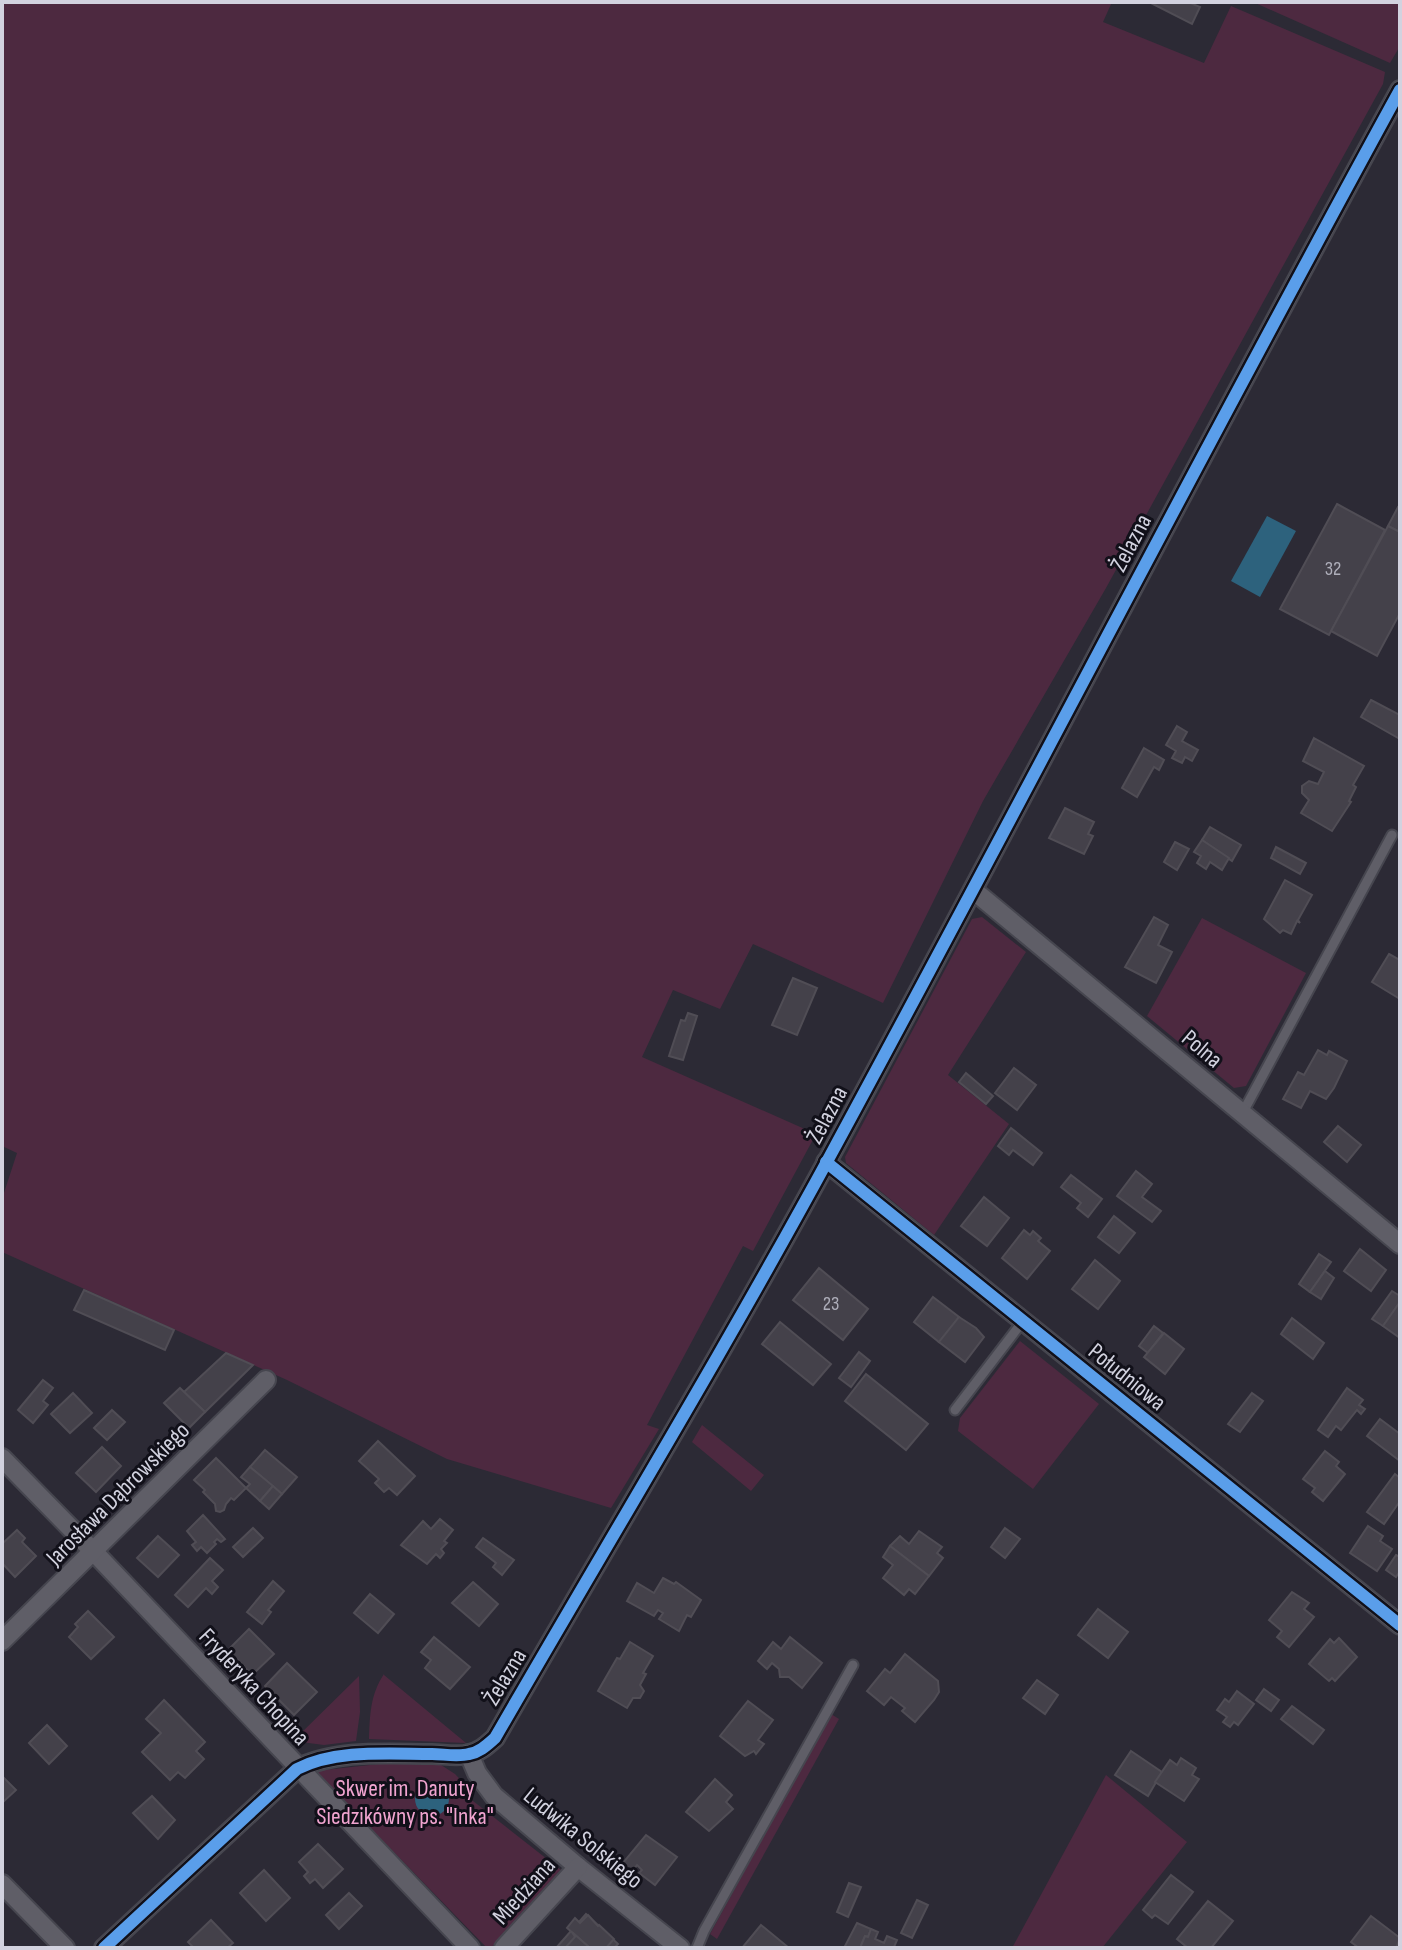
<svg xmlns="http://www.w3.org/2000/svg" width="1402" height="1950" font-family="'Sofia Sans Condensed',sans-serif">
  <rect width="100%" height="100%" fill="#2c2a35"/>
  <!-- green -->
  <g fill="#4d2940">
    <path d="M2 2H1112L1103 22 1204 63 1231 6 1385 72 1383 84 1106 588 983 801 883 1003 753 944 720 1009 673 990 642 1057 816 1134 753 1251 743 1246 647 1425 659 1429 611 1508 447 1459 287 1380 2 1252V1199L17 1153 2 1146Z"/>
    <path d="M1253 2H1400V46L1390 63Z"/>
    <path d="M982 917 1026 952 948 1075 1009 1124 934 1235 846 1163 845 1157 972 919Z"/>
    <path d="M1202 918 1306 973 1246 1086 1234 1088 1147 1016Z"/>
    <path d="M1020 1341 1099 1404 1033 1489 958 1431 960 1418Z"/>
    <path d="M702 1425 764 1475 751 1491 692 1442Z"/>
    <path d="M384 1674V1675L466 1743 369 1739C370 1715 370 1695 384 1674Z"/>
    <path d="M359 1676 360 1712 356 1741 324 1745 293 1741Z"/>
    <path d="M831 1714 839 1719 717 1939 710 1934Z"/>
    <path d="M438 1763 455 1774 472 1792 468 1797 561 1870 491 1948H487L315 1771 379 1764Z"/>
    <path d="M1106 1775 1187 1842 1102 1948H1012Z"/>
  </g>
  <!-- water -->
  <g fill="#2d627d">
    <path d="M1267 516 1296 531 1260 597 1231 581Z"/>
    <circle cx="432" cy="1799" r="17"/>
  </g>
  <!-- building -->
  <g fill="#44414a" stroke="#504d55" stroke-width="2">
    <path d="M1149 2H1188L1200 7 1192 24Z"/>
    <path d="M1337 504 1385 530 1329 635 1280 609Z"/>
    <path d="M1398 507 1400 508V532L1388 526Z"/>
    <path d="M1388 526 1400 532V613L1377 656 1331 631Z"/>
    <path d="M1371 700 1400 715V739L1361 717Z"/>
    <path d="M1177 726 1187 732 1182 741 1198 750 1192 761 1185 757 1182 763 1172 758 1176 751 1166 745Z"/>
    <path d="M1314 738 1364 766 1353 785 1356 787 1349 801 1351 802 1332 831 1301 813 1309 800 1302 793V786L1309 781 1318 784 1324 772 1303 761Z"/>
    <path d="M1144 748 1164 760 1159 770 1154 767 1137 797 1122 788Z"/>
    <path d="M1065 808 1094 822 1088 834 1093 836 1084 854 1049 838Z"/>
    <path d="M1210 827 1241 845 1232 861 1202 840Z"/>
    <path d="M1202 840 1229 858 1222 870 1210 862 1206 869 1197 863 1201 856 1194 852Z"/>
    <path d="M1175 842 1189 849 1177 870 1164 862Z"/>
    <path d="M1276 847 1306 863 1300 874 1271 858Z"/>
    <path d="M1285 880 1312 895 1298 920 1300 923 1297 921 1291 934 1283 930 1280 933 1264 919Z"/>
    <path d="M1154 917 1168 925 1158 945 1172 952 1156 983 1125 967Z"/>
    <path d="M1389 954 1400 960V999L1372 982Z"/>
    <path d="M793 978 817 988 797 1035 772 1025Z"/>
    <path d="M688 1013 697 1016 683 1060 669 1056 681 1020 685 1021Z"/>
    <path d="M1318 1050 1327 1055 1329 1051 1347 1061 1334 1088 1326 1099 1310 1091 1301 1108 1283 1099 1298 1072 1304 1075Z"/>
    <path d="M1014 1068 1036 1085 1017 1110 995 1093Z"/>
    <path d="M966 1073 993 1096 986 1104 959 1082Z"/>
    <path d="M1338 1126 1361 1145 1347 1162 1324 1142Z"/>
    <path d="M1011 1128 1042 1153 1033 1165 1013 1150 1009 1155 998 1146Z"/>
    <path d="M1136 1171 1152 1184 1142 1197 1161 1211 1152 1222 1117 1196Z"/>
    <path d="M1071 1175 1102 1199 1088 1217 1077 1208 1081 1203 1061 1187Z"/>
    <path d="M984 1197 1009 1218 987 1246 961 1226Z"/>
    <path d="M1114 1216 1135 1233 1119 1253 1098 1237Z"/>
    <path d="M1024 1230 1030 1235 1033 1231 1041 1238 1038 1241 1050 1251 1027 1279 1002 1258Z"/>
    <path d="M1360 1249 1386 1270 1371 1291 1344 1271Z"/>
    <path d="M1319 1254 1331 1262 1310 1292 1299 1284Z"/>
    <path d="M1095 1260 1120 1281 1098 1309 1072 1289Z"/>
    <path d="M819 1268 868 1309 843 1340 793 1300Z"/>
    <path d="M1325 1271 1334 1278 1321 1299 1310 1292Z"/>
    <path d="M84 1290 174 1330 165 1350 74 1310Z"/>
    <path d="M1392 1291 1400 1296V1302L1383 1326 1372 1319Z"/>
    <path d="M933 1297 959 1317 939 1342 914 1322Z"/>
    <path d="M1400 1302V1338L1383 1326Z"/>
    <path d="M959 1317 976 1328 984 1337 965 1362 939 1342Z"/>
    <path d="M1292 1318 1324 1343 1313 1359 1281 1334Z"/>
    <path d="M780 1322 831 1364 813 1385 762 1344Z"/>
    <path d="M1154 1326 1163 1333 1148 1353 1139 1346Z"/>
    <path d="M1164 1333 1184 1349 1165 1374 1144 1357Z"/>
    <path d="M859 1352 870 1361 851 1387 839 1378Z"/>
    <path d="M226 1353 253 1365 205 1412 184 1392Z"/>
    <path d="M866 1374 928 1424 906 1450 845 1401Z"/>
    <path d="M43 1380 53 1388 43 1401 48 1405 33 1423 18 1410Z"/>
    <path d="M180 1388 205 1412 189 1428 164 1403Z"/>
    <path d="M1347 1388 1363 1400 1359 1405 1365 1409 1361 1414 1357 1410 1341 1430 1336 1426 1328 1437 1318 1430Z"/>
    <path d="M73 1393 92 1413 70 1433 51 1414Z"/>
    <path d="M1252 1393 1263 1401 1240 1432 1228 1424Z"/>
    <path d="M112 1410 125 1422 107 1440 94 1428Z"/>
    <path d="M1380 1419 1400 1434V1461L1367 1436Z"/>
    <path d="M378 1441 415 1476 397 1495 389 1488 384 1492 375 1483 379 1479 359 1461Z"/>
    <path d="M102 1447 121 1466 96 1492 76 1473Z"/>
    <path d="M265 1450 297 1477 282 1494 250 1467Z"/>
    <path d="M1325 1451 1339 1462 1336 1466 1345 1474 1323 1501 1312 1492 1315 1488 1303 1479Z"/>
    <path d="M216 1458 246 1488 234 1500 231 1498 226 1504 224 1510 220 1512 216 1511 215 1504 203 1492 205 1490 194 1480Z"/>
    <path d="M250 1467 273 1486 260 1501 246 1488 250 1484 241 1477Z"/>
    <path d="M1395 1474 1400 1478V1501L1384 1524 1367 1512Z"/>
    <path d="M273 1486 282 1494 269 1509 260 1501Z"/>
    <path d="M203 1515 225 1539 221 1542 217 1539 214 1542 216 1544 207 1553 201 1547 197 1551 192 1545 196 1542 187 1531Z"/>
    <path d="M440 1519 453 1530 444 1541 447 1543 441 1549 444 1553 440 1558 436 1554 427 1564 401 1545 423 1521 431 1529Z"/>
    <path d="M1368 1526 1383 1536 1380 1541 1392 1549 1377 1571 1350 1553Z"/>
    <path d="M253 1528 263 1538 243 1557 233 1547Z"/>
    <path d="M1005 1528 1020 1539 1005 1558 991 1547Z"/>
    <path d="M17 1530 25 1538 22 1542 36 1556 15 1577 2 1563V1544Z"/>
    <path d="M919 1531 942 1547 937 1553 943 1558 929 1576 890 1546 900 1536 909 1544Z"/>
    <path d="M158 1536 179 1555 158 1577 137 1558Z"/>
    <path d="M483 1538 514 1560 502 1575 493 1567 496 1563 476 1547Z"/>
    <path d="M890 1546 929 1576 915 1594 909 1589 904 1595 883 1578 893 1565 883 1557Z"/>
    <path d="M1396 1555 1400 1557V1571L1396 1577 1386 1570Z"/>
    <path d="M210 1558 223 1570 212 1581 218 1587 212 1594 206 1588 188 1607 175 1595Z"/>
    <path d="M663 1578 674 1584 676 1582 701 1600 691 1617 687 1615 679 1631 659 1619 663 1613 658 1610 654 1616 627 1601 637 1583 654 1593Z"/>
    <path d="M273 1581 284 1591 268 1610 271 1612 262 1624 247 1612Z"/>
    <path d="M473 1582 498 1604 479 1626 452 1603Z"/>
    <path d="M1292 1592 1309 1603 1304 1609 1314 1617 1289 1647 1277 1637 1282 1631 1269 1620Z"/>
    <path d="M370 1594 394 1614 378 1633 354 1613Z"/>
    <path d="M1098 1609 1128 1632 1108 1658 1078 1635Z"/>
    <path d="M88 1611 114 1637 91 1659 69 1637 78 1627 75 1624Z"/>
    <path d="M249 1629 274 1654 252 1675 228 1650Z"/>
    <path d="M434 1637 470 1667 450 1689 425 1668 431 1660 421 1652Z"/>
    <path d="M790 1637 822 1663 802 1688 789 1677H780L779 1669 772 1663 767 1669 758 1661 773 1642 781 1649Z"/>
    <path d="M1339 1638 1357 1657 1335 1681 1332 1678 1329 1681 1309 1664 1330 1639 1334 1643Z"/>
    <path d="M630 1642 653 1656 643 1673 646 1674 640 1685 644 1691 640 1698H633L627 1708 598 1691 617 1658 620 1659Z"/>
    <path d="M905 1654 938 1681 939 1692 934 1700 915 1722 902 1711 905 1708 891 1697 884 1705 867 1691 885 1669 890 1673Z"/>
    <path d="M287 1663 317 1692 294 1715 265 1686Z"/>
    <path d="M1037 1680 1058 1695 1045 1714 1023 1698Z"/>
    <path d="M1264 1689 1279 1700 1271 1711 1256 1700Z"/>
    <path d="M1237 1691 1254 1704 1238 1725 1234 1722 1230 1727 1223 1722 1227 1717 1217 1710 1225 1699 1229 1702Z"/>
    <path d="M164 1700 205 1742 196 1751 204 1759 185 1778 178 1772 170 1780 142 1752 161 1733 146 1719Z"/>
    <path d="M748 1701 773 1720 758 1740 764 1744 756 1754 754 1751 745 1756 720 1736Z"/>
    <path d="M1292 1706 1324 1730 1313 1744 1281 1719Z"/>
    <path d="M47 1725 67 1746 49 1764 29 1743Z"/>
    <path d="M1131 1751 1162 1772 1148 1796 1115 1775Z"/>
    <path d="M1181 1758 1196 1768 1192 1775 1199 1779 1184 1801 1155 1782 1170 1760 1177 1765Z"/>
    <path d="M2 1776 16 1790 2 1803Z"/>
    <path d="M715 1779 732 1795 726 1802 733 1809 709 1831 686 1812Z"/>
    <path d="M152 1796 175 1820 158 1839 133 1813Z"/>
    <path d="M646 1835 677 1857 655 1885 639 1873 642 1870 637 1865 632 1872 622 1864Z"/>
    <path d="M318 1844 343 1869 323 1888 315 1879 310 1883 304 1876 308 1872 299 1862Z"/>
    <path d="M264 1870 290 1898 266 1921 240 1893Z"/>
    <path d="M1171 1875 1193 1892 1168 1924 1155 1915 1152 1918 1143 1910Z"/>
    <path d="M849 1883 861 1887 848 1917 837 1912Z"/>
    <path d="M349 1893 362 1906 339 1929 326 1915Z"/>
    <path d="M917 1900 928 1905 912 1938 901 1933Z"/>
    <path d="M1208 1901 1233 1921 1211 1948H1188L1177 1939Z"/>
    <path d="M586 1914 618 1944 614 1948H556Z"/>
    <path d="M588 1915 598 1926 599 1925 614 1939 606 1948H590L567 1928 575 1918 580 1923Z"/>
    <path d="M1371 1916 1400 1938 1396 1948H1359L1351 1942Z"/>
    <path d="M211 1920 233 1943 227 1948H194L188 1942Z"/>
    <path d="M857 1923 871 1929 868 1937 865 1936 860 1948H844Z"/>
    <path d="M761 1925 789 1948H742Z"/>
    <path d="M871 1929 878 1932 875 1939 884 1943 887 1936 897 1940 894 1947 896 1948H860L865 1936 868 1937Z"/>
    <path d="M572 1932 590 1948H565L575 1937Z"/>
  </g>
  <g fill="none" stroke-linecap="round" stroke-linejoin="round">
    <!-- service casing -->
    <g stroke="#46464f" stroke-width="13">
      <g id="service">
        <path d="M1242 1114 1392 835"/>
        <path d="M955 1410 1023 1321"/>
        <path d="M697 1948 704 1931 853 1665"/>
      </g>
    </g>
    <!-- minor casing -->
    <g stroke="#46464f" stroke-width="22">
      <g id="minor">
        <path d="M973 890 1400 1244"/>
        <path d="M826 1162 1400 1625"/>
        <path d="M2 1458 94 1552 470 1948"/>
        <path d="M2 1641 266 1380"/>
        <path d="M469 1754 477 1773 494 1796 578 1867 680 1948"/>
        <path d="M2 1884 65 1948"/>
        <path d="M104 1948 297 1769C336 1749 389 1754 432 1754 443 1754 458 1757 469 1754 480 1752 487 1745 495 1738 607 1544 723 1353 830 1156 1022 802 1206 444 1400 90"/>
        <path d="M504 1948 578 1867"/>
      </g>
    </g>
    <!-- service -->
    <use href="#service" stroke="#5f5e67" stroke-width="9"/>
    <!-- minor -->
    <use href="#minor" stroke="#5f5e67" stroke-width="18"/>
    <!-- cycleway casing -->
    <g stroke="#111019" stroke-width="17">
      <g id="cycleway">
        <path d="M826 1162 1400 1625"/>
        <path d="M104 1948 297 1769C336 1749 389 1754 432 1754 443 1754 458 1757 469 1754 480 1752 487 1745 495 1738 607 1544 723 1353 830 1156 1022 802 1206 444 1400 90"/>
      </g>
    </g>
    <!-- cycleway -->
    <use href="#cycleway" stroke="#5a9eea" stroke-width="12"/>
  </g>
  <g text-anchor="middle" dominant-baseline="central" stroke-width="6" stroke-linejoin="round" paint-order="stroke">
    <!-- number labels -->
    <g font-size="20" fill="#aeaeba">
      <text x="1333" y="569">32</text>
      <text x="831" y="1304">23</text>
    </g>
    <!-- street labels -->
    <g font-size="24" fill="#d2d2df" stroke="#111019">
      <text transform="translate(1131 543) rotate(-62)">Żelazna</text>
      <text transform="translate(1202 1049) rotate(40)">Polna</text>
      <text transform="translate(827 1115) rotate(-62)">Żelazna</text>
      <text transform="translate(1127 1377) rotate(39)">Południowa</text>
      <text transform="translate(118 1494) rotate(-45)">Jarosława Dąbrowskiego</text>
      <text transform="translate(505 1677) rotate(-59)">Żelazna</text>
      <text transform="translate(254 1687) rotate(47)">Fryderyka Chopina</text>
      <text transform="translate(583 1838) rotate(39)">Ludwika Solskiego</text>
      <text transform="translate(524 1891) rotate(-48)">Miedziana</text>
    </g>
    <!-- park labels -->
    <g font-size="24" fill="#f1a4d0" stroke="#111019">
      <text x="405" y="1788">Skwer im. Danuty<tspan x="405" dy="28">Siedzikówny ps. "Inka"</tspan></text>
    </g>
  </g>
  <!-- border -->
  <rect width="1402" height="1950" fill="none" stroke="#d2d2df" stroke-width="8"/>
</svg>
